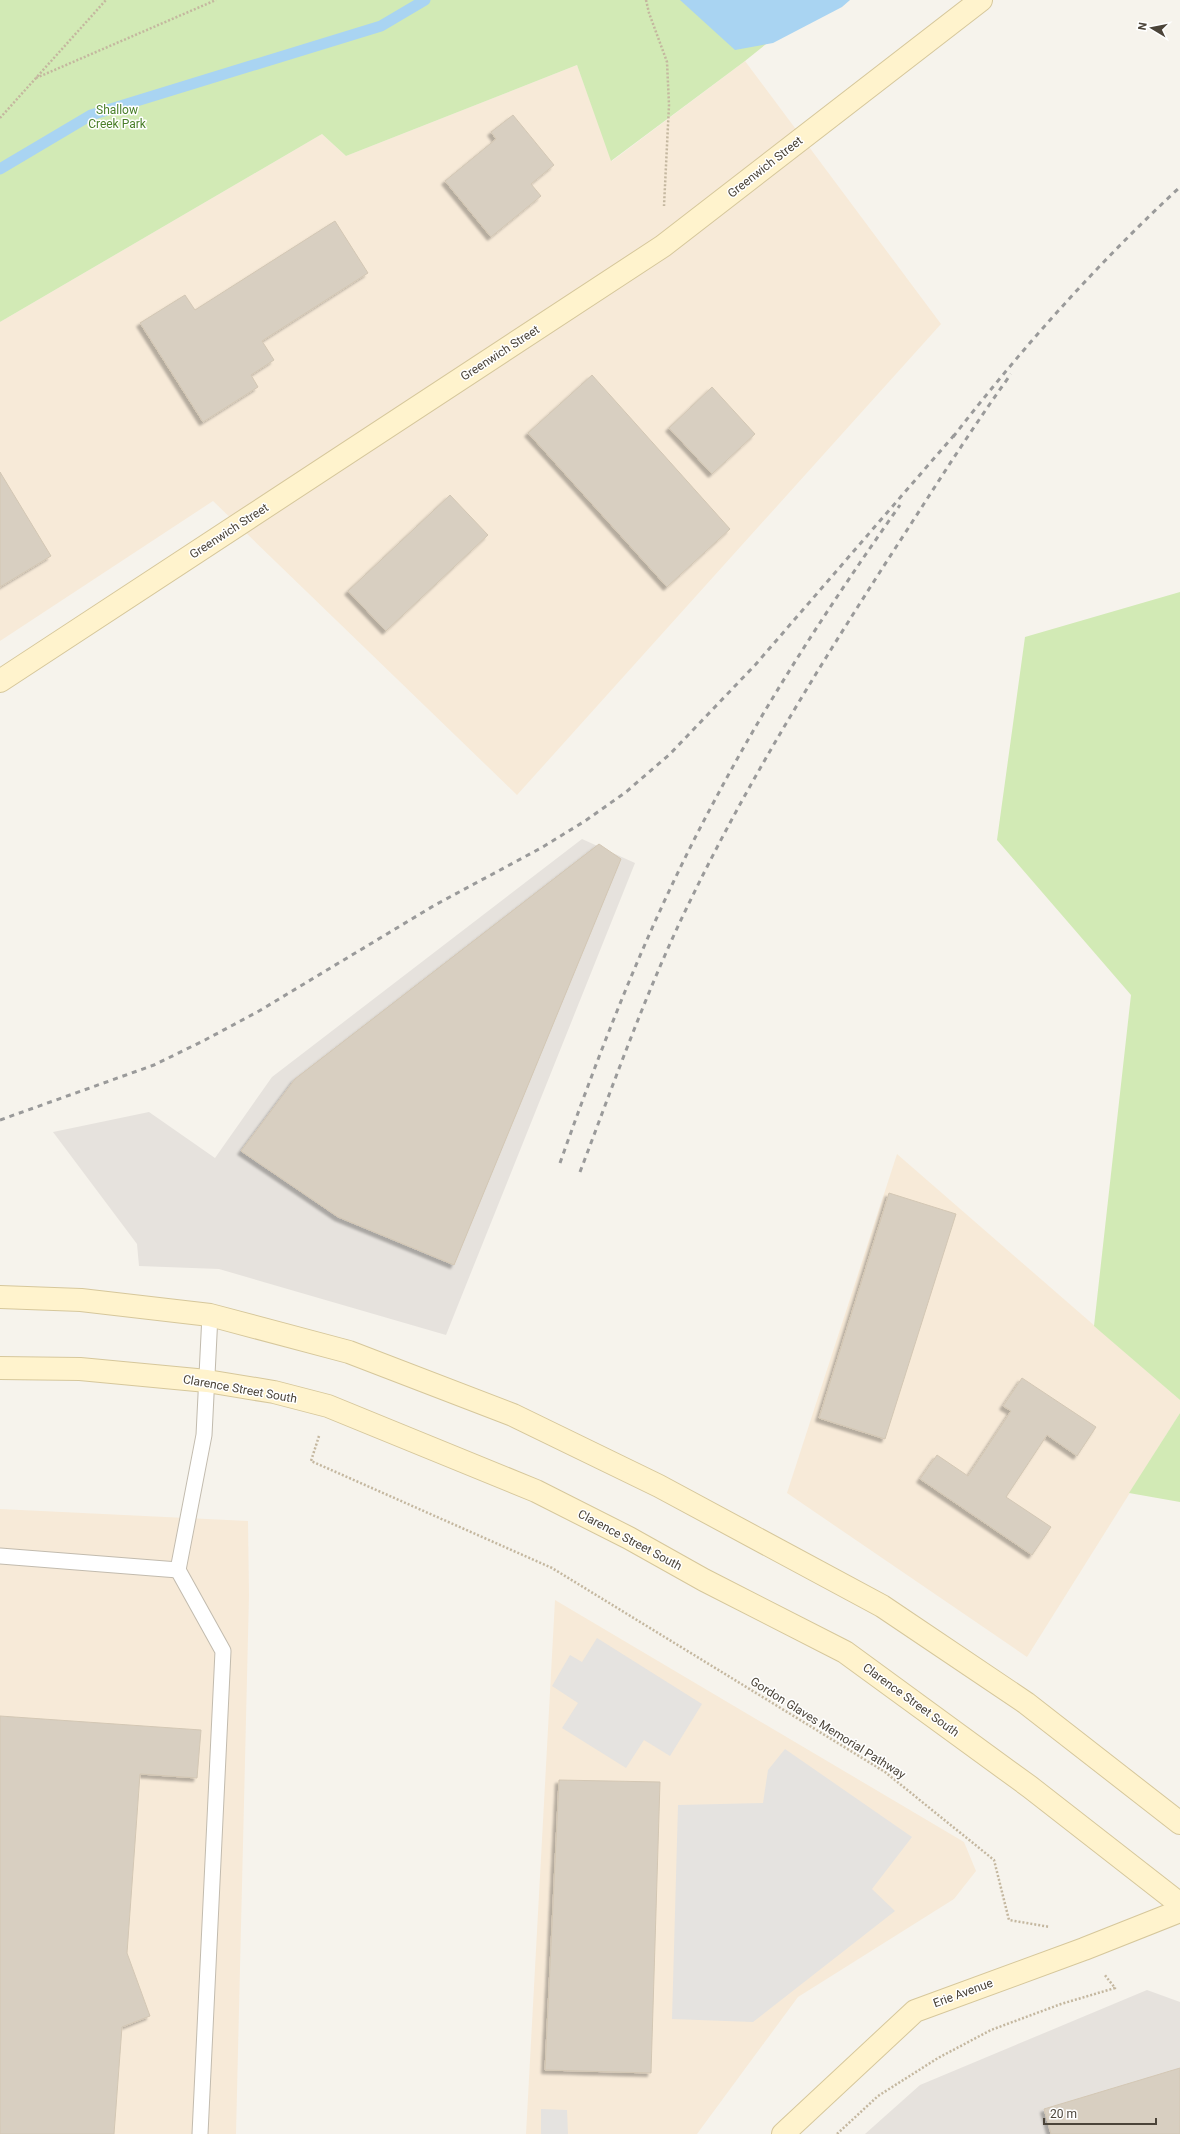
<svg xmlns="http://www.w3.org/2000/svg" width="1180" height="2134" font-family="Roboto,sans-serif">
  <defs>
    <filter id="shadow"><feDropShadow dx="-3.5" dy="3.5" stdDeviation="1" flood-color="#0004"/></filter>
  </defs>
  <rect width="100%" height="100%" fill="#f6f3ec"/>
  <!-- commercial -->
  <g fill="#f7ead8">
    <path d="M745 61 941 324 517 795 213 501 0 641V322L322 134 346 156 577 65 612 161Z"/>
    <path d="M897 1154 1180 1400V1413L1027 1657 787 1493Z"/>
    <path d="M0 1509 248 1521 249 1595 236 2134H0Z"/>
    <path d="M555 1600 964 1842 976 1871 954 1899 798 1997 697 2134H526Z"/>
  </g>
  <!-- industrial -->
  <g fill="#e6e2dd">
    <path d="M582 839 635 863 446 1335 219 1269 139 1266 137 1244 53 1132 149 1112 215 1158 272 1077Z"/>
    <path d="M1147 1990 1180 2002V2134H865L920 2085Z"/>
  </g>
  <!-- green -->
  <g fill="#d2eab5">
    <path d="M0 0H821L745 61 611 161 577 65 346 156 322 134 0 322Z"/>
    <path d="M1180 592V1400L1094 1326 1131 995 997 840 1025 637Z"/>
    <path d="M1180 1413V1502L1129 1493Z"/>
  </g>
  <!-- parking -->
  <g fill="#e5e3e0">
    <path d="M597 1638 702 1704 670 1756 644 1740 626 1768 562 1728 578 1703 552 1686 570 1655 582 1662Z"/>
    <path d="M785 1749 912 1837 872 1889 895 1911 753 2022 672 2019 678 1805 763 1803 768 1770Z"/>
    <path d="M541 2109 567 2110 568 2134H541Z"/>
  </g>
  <!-- water -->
  <path fill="#a9d4f2" d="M680 0H850L842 7 773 43 735 50Z"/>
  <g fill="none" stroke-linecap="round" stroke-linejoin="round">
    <!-- stream -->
    <path stroke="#a9d4f2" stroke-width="11" d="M0 169 91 115 381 26 425 0"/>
  </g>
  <!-- building -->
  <g fill="#d8cfc1" stroke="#d3c7b4" filter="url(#shadow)">
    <path d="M513 115 554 165 531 184 541 196 491 237 445 181 496 139 491 132Z"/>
    <path d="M335 221 368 273 262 341 274 360 251 375 258 387 203 422 140 323 185 295 195 310Z"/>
    <path d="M592 375 730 529 667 587 528 433Z"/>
    <path d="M712 387 755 434 712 474 669 428Z"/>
    <path d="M0 472 51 556 0 587Z"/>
    <path d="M450 495 488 535 386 631 348 591Z"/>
    <path d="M599 844 621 859 454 1265 338 1217 241 1151 295 1079Z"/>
    <path d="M889 1193 956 1214 885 1439 819 1418Z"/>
    <path d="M1022 1378 1096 1427 1077 1456 1047 1435 1006 1497 1051 1527 1032 1555 920 1479 937 1455 968 1476 1011 1411 1003 1406Z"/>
    <path d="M0 1716 201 1730 197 1778 140 1774 127 1953 150 2016 122 2027 114 2134H0Z"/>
    <path d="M559 1780 660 1782 651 2073 545 2070Z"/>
    <path d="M1180 2068V2134H1051L1044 2109Z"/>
  </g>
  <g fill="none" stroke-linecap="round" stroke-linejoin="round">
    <!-- lane casing -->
    <g stroke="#c2bbae" stroke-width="17">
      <g id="lane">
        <path d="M0 1556 178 1570"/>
        <path d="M200 2134 223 1651 178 1570 204 1435 210 1315"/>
      </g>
    </g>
    <!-- secondary casing -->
    <g stroke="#d6c79b" stroke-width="24">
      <g id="secondary">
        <path d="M0 681 663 246 981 0"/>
        <path d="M0 1297 81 1300 210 1315 349 1352 513 1415 659 1486 882 1606 1026 1703 1180 1823"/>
        <path d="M0 1368 80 1369 207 1381 274 1392 328 1406 536 1491 629 1538 704 1580 845 1652 1030 1787 1180 1904"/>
        <path d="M783 2134 915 2011 1084 1949 1180 1911"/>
      </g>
    </g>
    <!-- path -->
    <g stroke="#c4b79f" stroke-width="2.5" stroke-dasharray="2 2" stroke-linecap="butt">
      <path d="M646 0 649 13 667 62 669 105 664 206"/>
      <path d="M36 78 216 0"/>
      <path d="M0 118 106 0"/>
      <path d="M319 1436 311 1461 552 1568 885 1772 994 1860 1009 1920 1050 1927"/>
      <path d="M837 2134 878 2096 938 2058 991 2030 1061 2004 1115 1988 1104 1974"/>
    </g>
    <!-- lane -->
    <use href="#lane" stroke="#fff" stroke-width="15"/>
    <!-- secondary -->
    <use href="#secondary" stroke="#fff3cd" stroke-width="22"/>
    <!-- rail -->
    <g stroke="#9a9a9a" stroke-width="3" stroke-dasharray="5 5" stroke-linecap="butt">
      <path d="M953 437C1022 348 1098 263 1180 187"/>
      <path d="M0 1120 154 1065 205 1040 259 1011 435 905 541 848 585 821 626 792 670 754 756 664 956 433"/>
      <path d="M560 1163C605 1036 653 914 717 796 771 694 834 599 900 505"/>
      <path d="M580 1172C615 1080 648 986 692 897 749 780 817 670 887 561 928 498 967 435 1011 374"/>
    </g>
  </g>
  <g text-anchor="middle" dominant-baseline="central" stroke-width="3" stroke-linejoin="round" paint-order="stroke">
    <!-- park labels -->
    <g font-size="12" fill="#4a7f2a" stroke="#fff">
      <text x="117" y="110">Shallow<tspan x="117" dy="14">Creek Park</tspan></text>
    </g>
    <!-- street labels -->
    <g font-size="12" fill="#4b4439" stroke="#fff">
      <text transform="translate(765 167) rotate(-38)">Greenwich Street</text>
      <text transform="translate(500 353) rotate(-33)">Greenwich Street</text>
      <text transform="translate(229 531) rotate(-33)">Greenwich Street</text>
      <text transform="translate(240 1389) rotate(10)">Clarence Street South</text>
      <text transform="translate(630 1540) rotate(28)">Clarence Street South</text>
      <text transform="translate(911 1700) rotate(36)">Clarence Street South</text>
      <text transform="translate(828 1728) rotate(32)">Gordon Glaves Memorial Pathway</text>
      <text transform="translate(963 1993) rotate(-20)">Erie Avenue</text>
    </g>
  </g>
  <!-- north arrow -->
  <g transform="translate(1152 28) rotate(280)" stroke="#ffffff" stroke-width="3" paint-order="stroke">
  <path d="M0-3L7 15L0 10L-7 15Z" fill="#4b4439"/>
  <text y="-6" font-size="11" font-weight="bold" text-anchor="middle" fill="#4b4439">N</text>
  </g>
  <!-- scale -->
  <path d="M1044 2118v6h112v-6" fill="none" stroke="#4b4439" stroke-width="2"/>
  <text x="1050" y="2118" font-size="12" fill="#4b4439" stroke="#ffffff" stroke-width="3" paint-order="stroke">20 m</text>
</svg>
